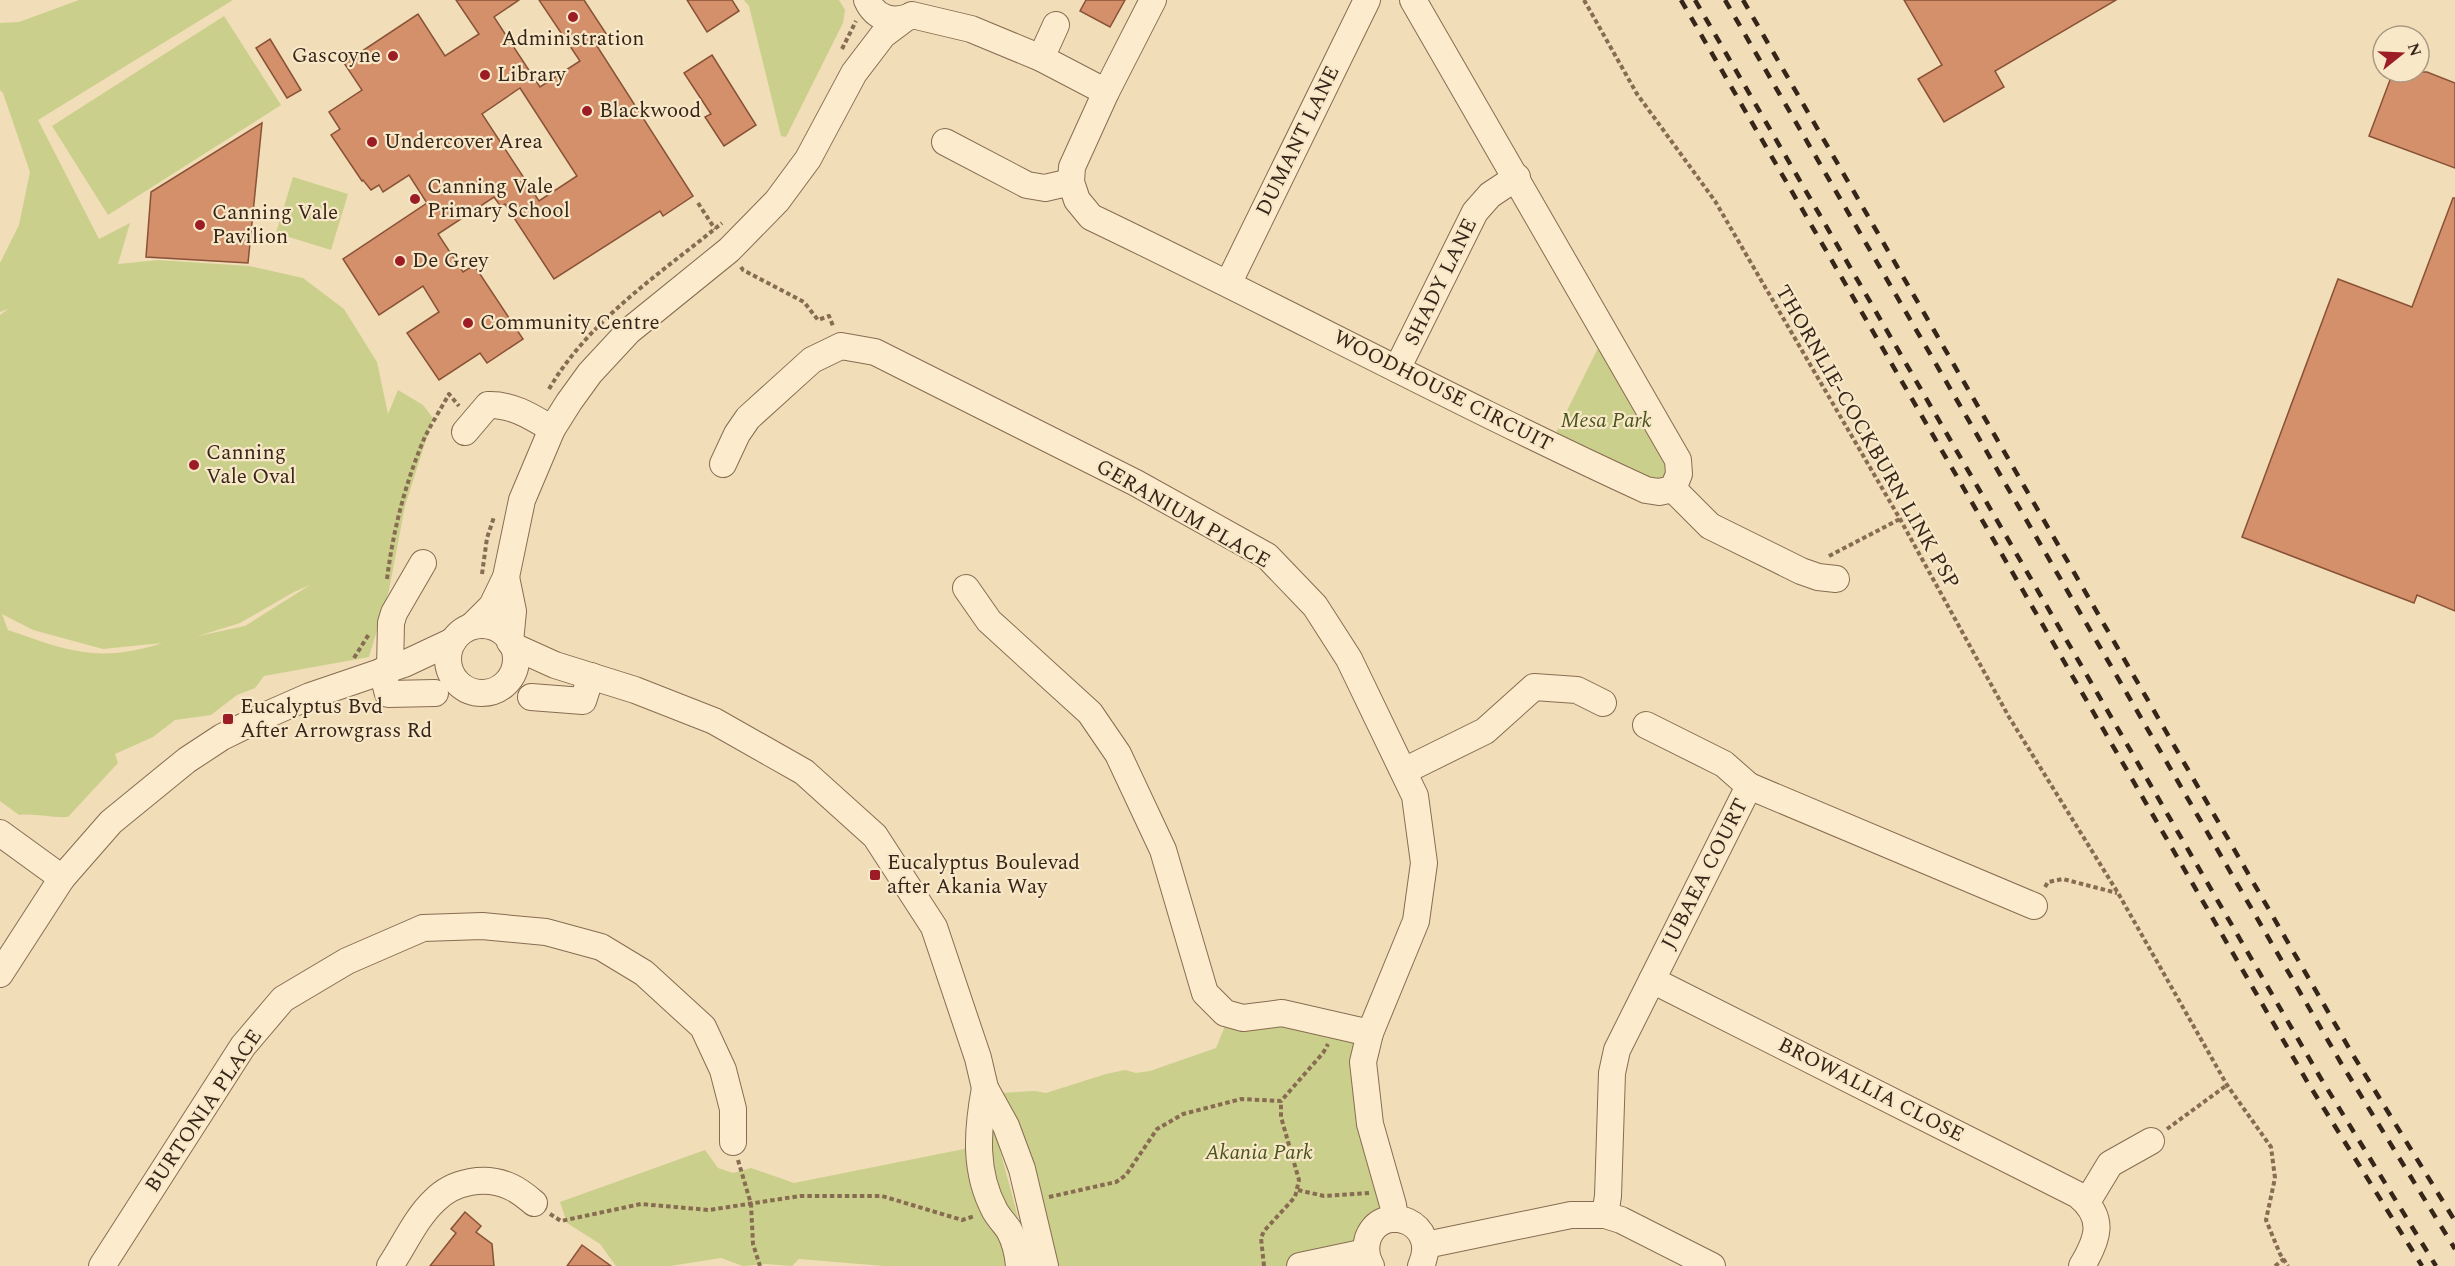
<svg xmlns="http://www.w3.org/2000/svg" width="2455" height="1266" font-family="Spectral,serif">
  <rect width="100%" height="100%" fill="#f1ddb8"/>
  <!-- green -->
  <g fill="#cbcf8c" fill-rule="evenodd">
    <path d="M79 0H233L38 120 99 239 130 223 118 264 158 260 249 266 303 278 344 309 377 362 388 414 398 390 423 405 433 418 405 506 389 590 369 657 264 676 255 688 237 695 211 715 175 720 153 737 115 754 118 763 68 817C51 818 35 813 19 815L0 801V315L8 309 0 312V263L19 225 30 172 3 93 0 90V23L19 22ZM310 585 245 626 198 636 240 623 294 592ZM2 614 33 630 103 649 162 643C141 650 115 655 93 653 64 651 35 639 8 630Z"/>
    <path d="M744 0H839L845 10 843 23 786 137 781 136 749 6Z"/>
    <path d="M224 16 281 105 108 215 52 126Z"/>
    <path d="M293 177 348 194 331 250 276 233Z"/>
    <path d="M1606 344 1671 456 1669 477 1657 485 1553 439 1598 348Z"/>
    <path d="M1227 1021 1365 1032 1394 1212 1362 1250 1294 1266H1037L1001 1093 1035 1091 1046 1093 1106 1074 1125 1070 1136 1073 1150 1071 1216 1048Z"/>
    <path d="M992 1120C1004 1168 1020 1217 1028 1266H884L799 1259 792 1266 766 1264 743 1266 721 1258 670 1266H616L600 1244 567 1223 560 1202 705 1150 718 1168 733 1173 751 1168 794 1183 964 1149Z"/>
  </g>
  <!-- building -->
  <g fill="#d3906b" stroke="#895236" stroke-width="1.5" fill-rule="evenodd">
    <path d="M456 0H519L494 17 540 87 580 61 539 0H584L607 35 595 43 693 196 663 216 660 211 554 279 505 204 501 207 494 197 438 234 463 272 474 265 523 339 487 363 480 353 439 380 407 333 439 312 423 286 379 315 343 259 427 203 409 175 383 192 379 185 371 190 363 180 362 181 331 135 340 129 329 112 362 90 344 63 418 14 445 56 479 34ZM520 88 577 176 539 201 482 114Z"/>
    <path d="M687 0H732L739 11 707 32Z"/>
    <path d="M1086 0H1125L1110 27 1080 11Z"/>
    <path d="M1904 0H2116L1995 71 2004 87 1944 122 1918 79 1942 65Z"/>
    <path d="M270 39 301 90 287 98 256 48Z"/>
    <path d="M712 55 756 125 724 146 705 117 711 114 684 73Z"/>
    <path d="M2393 72H2427L2455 83V168L2369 136Z"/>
    <path d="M262 123 248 263 146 257 151 192Z"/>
    <path d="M2453 198H2455V611L2417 595 2414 603 2242 537 2338 279 2412 307Z"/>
    <path d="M465 1212 481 1226 476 1232 492 1244 494 1266H430L456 1233 451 1229Z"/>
    <path d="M582 1245 611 1266H567Z"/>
  </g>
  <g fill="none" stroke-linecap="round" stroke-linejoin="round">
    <!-- minor casing -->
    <g stroke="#886c52" stroke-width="28">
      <g id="minor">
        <path d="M867 0C875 18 893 24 911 16"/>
        <path d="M1153 0 1106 92 1072 167 1071 182 1077 200 1091 217C1277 306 1459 404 1646 490L1659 492 1673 489 1679 474 1678 460 1413 0"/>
        <path d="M912 15 971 29 1041 58 1106 92"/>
        <path d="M1041 58 1056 25"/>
        <path d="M945 142 1027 185 1045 188 1071 182"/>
        <path d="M1229 282 1367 0"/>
        <path d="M1397 369 1475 212 1490 195 1517 177"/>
        <path d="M465 432 488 405C512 404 532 417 552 429"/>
        <path d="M723 464 737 434 748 418 812 360 841 346 875 352 1136 483 1267 556 1315 606 1349 659 1415 796 1424 863 1416 921 1370 1033 1363 1062 1370 1124 1393 1205 1395 1219"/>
        <path d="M1673 489 1710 526 1801 571 1818 577 1836 579"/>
        <path d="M506 577 513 611 510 642"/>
        <path d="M966 588 989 621 1090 713 1118 754 1163 850 1205 993 1225 1013 1243 1018 1282 1013 1370 1033"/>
        <circle cx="482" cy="659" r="34"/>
        <path d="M472 626 492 606 506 577 522 500 552 429 569 402 590 373 629 331 729 250 777 201 808 159 854 73 883 35 903 20"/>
        <path d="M513 646 555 665 635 690 714 721 804 772 875 836 934 927 978 1058 985 1088 1006 1126 1022 1169 1045 1266"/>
        <path d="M390 669 391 623 394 613 423 563"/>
        <path d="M382 671 388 694 435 693"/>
        <path d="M531 697 583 701 591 676"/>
        <path d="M1646 725 1724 764 1749 786"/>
        <path d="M1404 771 1485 731 1534 687 1577 690 1603 703"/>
        <path d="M0 833 62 878"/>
        <path d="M0 974 62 878 111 822 187 760 222 737 269 714 310 696 404 664 453 641"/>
        <path d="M1652 980 2078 1195C2106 1218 2098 1239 2082 1266"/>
        <path d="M985 1088C977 1131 974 1172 995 1211 999 1218 1005 1224 1009 1230 1015 1241 1018 1254 1019 1266"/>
        <path d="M2087 1202 2110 1164 2151 1141"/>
        <path d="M1605 1215 1608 1196 1612 1073 1617 1050 1749 786 2034 906"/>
        <path d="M1426 1245 1571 1215H1605L1621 1220 1712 1266"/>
        <path d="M102 1266 243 1046 283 999 347 961 423 928 482 926 546 932 601 947 644 973 703 1027 723 1070 733 1109V1142"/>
        <path d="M390 1266C404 1245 416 1218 434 1201 453 1181 486 1175 511 1187 520 1191 527 1197 534 1203"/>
        <path d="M1300 1266 1366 1252"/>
        <path d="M1371 1266C1366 1258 1365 1248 1368 1238 1383 1200 1441 1223 1421 1266"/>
      </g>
    </g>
    <!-- path -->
    <g stroke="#886c52" stroke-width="4" stroke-dasharray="4.5 3" stroke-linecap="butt">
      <path d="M1584 0 1637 94 1715 201 1900 519 2009 717 2118 893 2227 1085 2271 1147 2275 1178 2266 1220 2280 1254 2288 1266"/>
      <path d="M842 49 856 21"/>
      <path d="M698 203 715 229"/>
      <path d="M741 267 743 270 804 302 818 320 829 316 833 326"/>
      <path d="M549 389C590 319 660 274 722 223"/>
      <path d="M1829 556 1900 519"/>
      <path d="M482 574 487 538 494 517"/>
      <path d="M387 579C393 531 405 484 424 439 431 424 441 409 449 394L459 406"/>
      <path d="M354 658 369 634"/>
      <path d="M2045 887 2048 882 2063 879 2117 893"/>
      <path d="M2167 1129 2227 1085"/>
      <path d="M738 1160 751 1204 753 1244 760 1266"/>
      <path d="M1298 1190 1324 1196 1369 1193"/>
      <path d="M1049 1197 1116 1182 1126 1175 1157 1129 1183 1114 1241 1099 1281 1101 1323 1053 1328 1044"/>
      <path d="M550 1214 561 1221 641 1204 709 1210 800 1196H882L962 1220 975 1216"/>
      <path d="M1264 1266 1261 1238 1264 1231 1295 1197 1299 1180 1281 1117V1101"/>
      <path d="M2275 1266 2284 1259"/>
    </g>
    <!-- minor -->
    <use href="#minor" stroke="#fcebcc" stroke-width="26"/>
    <!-- rail -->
    <g stroke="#362519" stroke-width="4.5" stroke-dasharray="10 10" stroke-linecap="butt">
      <path d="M1681 0 2308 1083 2422 1266"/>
      <path d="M1695 0 2320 1077 2436 1266"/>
      <path d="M1725 0 2341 1063 2455 1249"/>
      <path d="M1743 0 2353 1055 2455 1221"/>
    </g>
  </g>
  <!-- markers -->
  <g fill="#9c1d25" stroke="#f8e8c8" stroke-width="2">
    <circle cx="573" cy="17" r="6"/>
    <circle cx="393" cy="56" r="6"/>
    <circle cx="485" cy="75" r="6"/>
    <circle cx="587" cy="111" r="6"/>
    <circle cx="372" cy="142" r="6"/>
    <circle cx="415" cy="199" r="6"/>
    <circle cx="200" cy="225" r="6"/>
    <circle cx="400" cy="261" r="6"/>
    <circle cx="468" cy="323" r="6"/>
    <circle cx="194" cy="465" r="6"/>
    <rect x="222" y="713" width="12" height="12" rx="3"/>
    <rect x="869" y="869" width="12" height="12" rx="3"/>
  </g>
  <g text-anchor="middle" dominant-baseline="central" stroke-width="4.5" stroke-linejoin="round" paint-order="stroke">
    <!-- poi labels -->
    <g font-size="21" fill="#362519" stroke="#f8e8c8" text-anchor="start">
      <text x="573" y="39" text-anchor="middle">Administration</text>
      <text x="381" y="56" text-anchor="end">Gascoyne</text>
      <text x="497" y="75">Library</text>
      <text x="599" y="111">Blackwood</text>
      <text x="384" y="142">Undercover Area</text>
      <text x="427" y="187">Canning Vale<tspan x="427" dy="24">Primary School</tspan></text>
      <text x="212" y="213">Canning Vale<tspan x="212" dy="24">Pavilion</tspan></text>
      <text x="412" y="261">De Grey</text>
      <text x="480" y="323">Community Centre</text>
      <text x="206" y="453">Canning<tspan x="206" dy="24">Vale Oval</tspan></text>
      <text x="240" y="707">Eucalyptus Bvd<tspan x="240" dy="24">After Arrowgrass Rd</tspan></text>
      <text x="887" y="863">Eucalyptus Boulevad<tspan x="887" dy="24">after Akania Way</tspan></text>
    </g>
    <!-- street labels -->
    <g font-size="21" fill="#362519" stroke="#f8e8c8">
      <text transform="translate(1298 141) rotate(-64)">DUMANT LANE</text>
      <text transform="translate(1441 282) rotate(-64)">SHADY LANE</text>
      <text transform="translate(1443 391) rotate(27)">WOODHOUSE CIRCUIT</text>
      <text transform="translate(1867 437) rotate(60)">THORNLIE-COCKBURN LINK PSP</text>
      <text transform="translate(1183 514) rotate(30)">GERANIUM PLACE</text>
      <text transform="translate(1705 874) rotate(-63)">JUBAEA COURT</text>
      <text transform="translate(1871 1090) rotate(27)">BROWALLIA CLOSE</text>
      <text transform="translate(204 1111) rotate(-56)">BURTONIA PLACE</text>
    </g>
    <!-- park labels -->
    <g font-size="21" font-style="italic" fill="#49541e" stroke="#f8e8c8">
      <text x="1606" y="421">Mesa Park</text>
      <text x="1259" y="1153">Akania Park</text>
    </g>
  </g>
  <!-- north arrow -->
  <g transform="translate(2401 54) rotate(72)"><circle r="28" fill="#f8e8c8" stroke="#aa9a82" stroke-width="1.5"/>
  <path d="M0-4.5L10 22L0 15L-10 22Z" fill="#9c1d25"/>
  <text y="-9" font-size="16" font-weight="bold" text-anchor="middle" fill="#362519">N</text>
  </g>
</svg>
